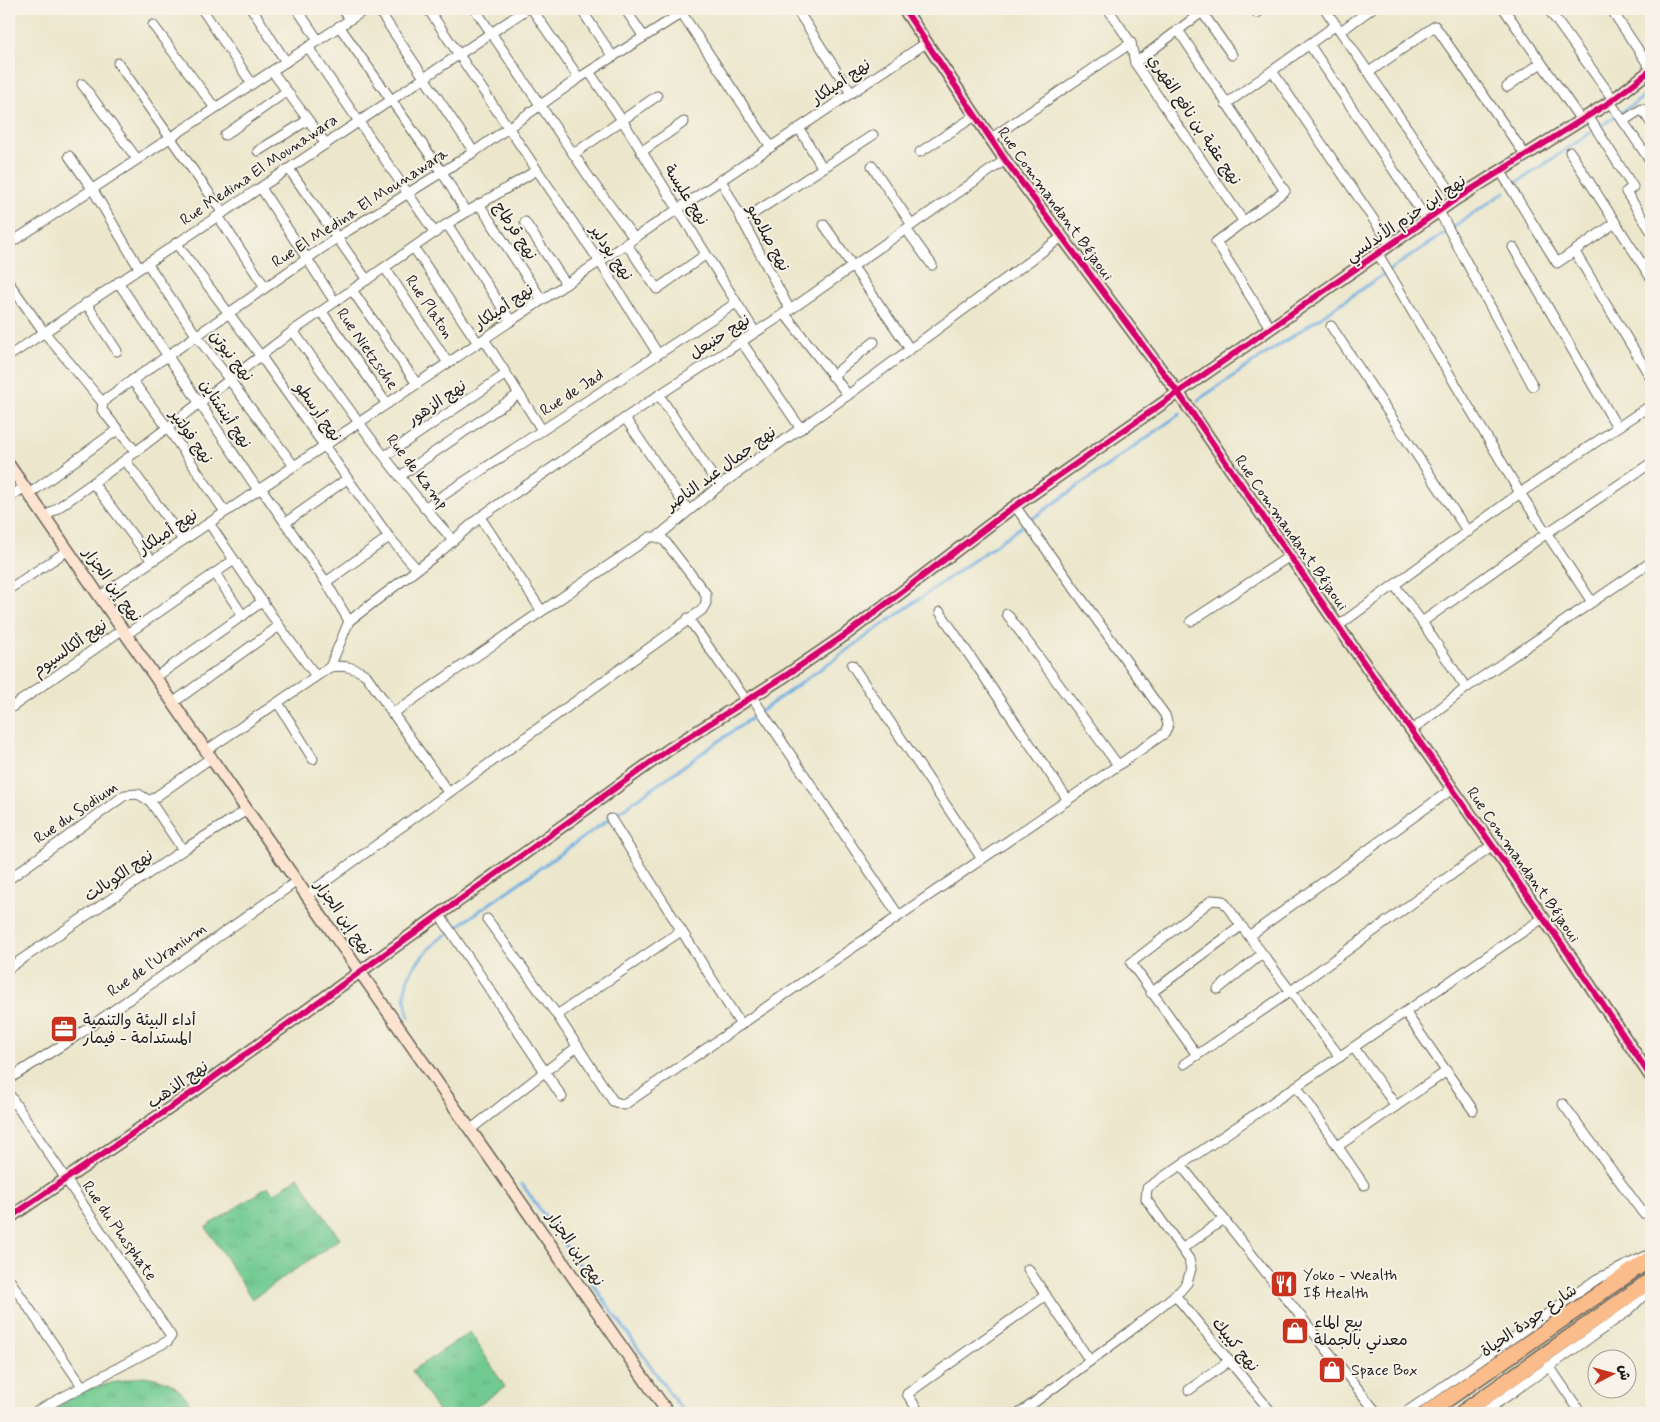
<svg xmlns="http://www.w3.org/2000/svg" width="1660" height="1422" font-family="Mynerve,'Playpen Sans Arabic',sans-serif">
  <defs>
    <pattern id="grass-tufts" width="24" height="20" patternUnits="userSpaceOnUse" patternTransform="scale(1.25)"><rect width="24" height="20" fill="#71ca91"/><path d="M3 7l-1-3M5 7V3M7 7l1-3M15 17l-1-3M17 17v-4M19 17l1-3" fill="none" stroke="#61ad7c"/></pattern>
  </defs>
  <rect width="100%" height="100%" fill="#f7f3e8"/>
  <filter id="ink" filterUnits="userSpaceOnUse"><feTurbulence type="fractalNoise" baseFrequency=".02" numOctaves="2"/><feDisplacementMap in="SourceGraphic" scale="10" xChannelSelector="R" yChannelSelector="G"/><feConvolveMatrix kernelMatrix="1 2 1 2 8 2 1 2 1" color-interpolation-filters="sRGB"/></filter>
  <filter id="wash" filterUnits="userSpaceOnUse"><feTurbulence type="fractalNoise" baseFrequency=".0096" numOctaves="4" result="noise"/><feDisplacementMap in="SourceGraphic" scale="20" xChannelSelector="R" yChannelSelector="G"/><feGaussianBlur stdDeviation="1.12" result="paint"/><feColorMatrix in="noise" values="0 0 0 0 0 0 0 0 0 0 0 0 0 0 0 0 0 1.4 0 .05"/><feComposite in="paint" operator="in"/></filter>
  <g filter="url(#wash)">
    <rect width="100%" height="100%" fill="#ece7cc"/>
    <!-- grass -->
    <g fill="url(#grass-tufts)" stroke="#467356">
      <path d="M298 1177 340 1239 252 1299 206 1227 268 1187 274 1194Z"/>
      <path d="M470 1332 505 1387 466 1413H439L412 1371Z"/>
      <path d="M143 1376C174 1380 180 1389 198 1413H48L86 1389Z"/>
    </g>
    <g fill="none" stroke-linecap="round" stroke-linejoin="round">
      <!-- stream -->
      <g stroke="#6faee2" stroke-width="3">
        <path d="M1518 182 1651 92"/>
        <path d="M1198 400 1505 192"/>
        <path d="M409 1017C397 982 413 965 437 941L1180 414"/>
        <path d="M522 1184 684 1413"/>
      </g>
    </g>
  </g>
  <g filter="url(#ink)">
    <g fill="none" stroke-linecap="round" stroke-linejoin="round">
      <!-- street casing -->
      <g stroke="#65635a" stroke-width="11">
        <g id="street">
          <path d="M202 9 252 84"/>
          <path d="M252 9 286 62"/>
          <path d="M297 9 318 40"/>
          <path d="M343 9 350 19"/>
          <path d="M378 9 474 152"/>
          <path d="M475 9 591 180 634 238"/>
          <path d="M532 9 579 78"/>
          <path d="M581 9 613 57"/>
          <path d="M625 9 644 37"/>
          <path d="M679 9 771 147"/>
          <path d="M1108 9 1131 43 1135 63 1244 222"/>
          <path d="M1325 9 1336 25"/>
          <path d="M1504 9 1581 120"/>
          <path d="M1552 9 1549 10 1613 99"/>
          <path d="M1611 9 1651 69"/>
          <path d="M1202 12 1232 55"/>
          <path d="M799 13 851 93"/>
          <path d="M1257 13 1263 9"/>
          <path d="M153 25 215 108"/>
          <path d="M339 26 442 172 466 212"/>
          <path d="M1178 30 1285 191 1216 242 1271 329"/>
          <path d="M1341 31 1371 9"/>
          <path d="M1309 44 1427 220"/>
          <path d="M308 47 435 233"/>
          <path d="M118 63 223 213"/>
          <path d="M1135 63 1206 9"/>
          <path d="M272 71 326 144"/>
          <path d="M1272 71 1391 245"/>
          <path d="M1369 72 1435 26 1526 156"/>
          <path d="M590 73 622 120 755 332"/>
          <path d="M82 84 137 159"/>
          <path d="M1507 87 1541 63"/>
          <path d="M1610 102 1651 162"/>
          <path d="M1226 104 1336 25 1456 199"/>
          <path d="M1588 116 1633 187 1626 192 1651 231"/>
          <path d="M1623 121 1642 109 1651 123"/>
          <path d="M799 128 822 167"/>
          <path d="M225 135 287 91"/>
          <path d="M990 139 1131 43"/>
          <path d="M258 151 308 120"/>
          <path d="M641 152 684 122"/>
          <path d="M920 152 975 116"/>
          <path d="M1570 152 1651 278"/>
          <path d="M575 153 657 96"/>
          <path d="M69 156 93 190 139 268"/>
          <path d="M872 166 912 225"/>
          <path d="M289 169 367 280"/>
          <path d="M537 170 600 262 658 354"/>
          <path d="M1501 172 1557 263 1615 223"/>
          <path d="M721 180 790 310"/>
          <path d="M261 188 335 302"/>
          <path d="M479 204 542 300"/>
          <path d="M1440 213 1533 386"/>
          <path d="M218 216 265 287"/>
          <path d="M742 221 873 135"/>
          <path d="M525 222 566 284"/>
          <path d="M447 224 511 321"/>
          <path d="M824 225 910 349"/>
          <path d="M906 229 932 265"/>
          <path d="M176 243 260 355 389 537 326 582"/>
          <path d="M626 243 657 289 705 255"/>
          <path d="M9 244 366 9"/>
          <path d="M1513 247 1617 427"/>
          <path d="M414 248 478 343"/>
          <path d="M1575 252 1651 378"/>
          <path d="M1378 254 1520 493 1592 602"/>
          <path d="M147 263 196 335 294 466"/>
          <path d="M385 268 448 363"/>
          <path d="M118 282 258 490"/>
          <path d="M9 283 44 332 103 403"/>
          <path d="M352 290 417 384"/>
          <path d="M86 303 117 351"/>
          <path d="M322 312 387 404"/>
          <path d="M784 313 848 395"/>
          <path d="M1331 326 1468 532"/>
          <path d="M293 331C344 402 394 474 452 539"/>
          <path d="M484 339 542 430"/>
          <path d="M741 341 801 429"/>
          <path d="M9 356 527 9"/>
          <path d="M832 376 874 342"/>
          <path d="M132 380 167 427 225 512"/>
          <path d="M659 395 719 486"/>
          <path d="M625 418 688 510"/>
          <path d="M136 452 102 410 103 403 107 398 338 237 474 152 579 78 688 9"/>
          <path d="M385 456 506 374"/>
          <path d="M125 460 183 540"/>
          <path d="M400 476 519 394"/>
          <path d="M93 483 152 561"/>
          <path d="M261 488 326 582 349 621"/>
          <path d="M29 494 117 430"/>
          <path d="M9 498 24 487"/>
          <path d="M424 508 736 303"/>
          <path d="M45 517 125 460 293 331 447 224 537 170 428 9"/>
          <path d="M480 517 541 610"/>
          <path d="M285 523 347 479"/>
          <path d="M389 537 416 568"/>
          <path d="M215 573 243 616"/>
          <path d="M1395 586 1422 622 1466 688 1411 731"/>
          <path d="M9 589 67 551"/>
          <path d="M100 596 926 43"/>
          <path d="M940 612 1068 800"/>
          <path d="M1007 614 1118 765"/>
          <path d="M688 618 746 700"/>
          <path d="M1191 621 1290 556"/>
          <path d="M1422 622 1547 533 1651 463"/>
          <path d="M279 626 316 676"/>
          <path d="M1338 626 1520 493 1651 405"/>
          <path d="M127 634 234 560"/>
          <path d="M852 665 982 859"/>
          <path d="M330 667 349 621 440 552 480 517 659 395 790 310 1005 160"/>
          <path d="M156 677 263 601"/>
          <path d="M1466 688 1651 562"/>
          <path d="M752 697 899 916"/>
          <path d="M174 702 279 626 209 523"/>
          <path d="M278 703 313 759"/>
          <path d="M9 709 123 629"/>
          <path d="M392 714 650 537H657L719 486 848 395 1062 237"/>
          <path d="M207 750 330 667C345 665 353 667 366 675L448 792"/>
          <path d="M150 801 183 850"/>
          <path d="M611 819 741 1025"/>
          <path d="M9 879 125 795 138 794 150 801 212 757"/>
          <path d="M307 895 702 610 706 603V594L664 540 657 537"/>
          <path d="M439 914 562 1097"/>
          <path d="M487 919 557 1015 613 1101 624 1105 1165 733 1168 725 1165 715 1015 506"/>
          <path d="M9 968 183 850 247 810"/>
          <path d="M1218 989 1262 954"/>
          <path d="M1151 993 1241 926"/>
          <path d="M1406 1013 1473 1110"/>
          <path d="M557 1015 681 931"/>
          <path d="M1354 1048 1396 1106"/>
          <path d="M1197 1055 1131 963 1212 900 1223 901 1249 936"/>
          <path d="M1340 1057 1249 936 1452 789"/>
          <path d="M1184 1064 1291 991 1491 846"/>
          <path d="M9 1079 84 1031 297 881"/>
          <path d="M1297 1087 1364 1185"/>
          <path d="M9 1094 171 1336 168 1341 33 1413"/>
          <path d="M1563 1104 1643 1213 1651 1214"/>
          <path d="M471 1129 578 1046"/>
          <path d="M1338 1146 1447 1071"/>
          <path d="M1181 1165 1377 1413"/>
          <path d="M1183 1248 1224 1219"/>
          <path d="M1028 1269 1090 1361"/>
          <path d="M9 1279 82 1386"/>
          <path d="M1175 1295 1272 1413"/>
          <path d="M1549 1366 1581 1413"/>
          <path d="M1189 1390 1229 1361"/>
          <path d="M920 1413 907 1394 1046 1295"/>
          <path d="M1020 1413 1129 1332 1180 1291 1187 1283 1191 1269 1189 1259 1146 1199 1147 1188 1543 918"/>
          <path d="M1405 1413 1597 1279 1646 1256"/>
          <path d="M1483 1413 1628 1311 1651 1288"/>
        </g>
      </g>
      <!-- secondary casing -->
      <g stroke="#65635a" stroke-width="14">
        <g id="secondary">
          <path d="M904 9 1005 160 1179 394 1338 626 1575 963 1651 1077"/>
          <path d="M9 465 247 810 668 1413"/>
          <path d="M9 1218 196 1090 668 750 785 676 848 633 1008 511 1456 199 1610 102 1651 70"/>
        </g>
      </g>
      <!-- highway casing -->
      <g stroke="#65635a" stroke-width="18">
        <g id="highway">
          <path d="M1427 1413 1651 1258"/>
          <path d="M1462 1413 1651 1280"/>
        </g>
      </g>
      <!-- street -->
      <use href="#street" stroke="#fff" stroke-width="9"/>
      <!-- secondary -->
      <use href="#secondary" stroke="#fde4d1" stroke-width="11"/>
      <!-- highway -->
      <use href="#highway" stroke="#fabc8b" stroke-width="15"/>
      <!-- cycleway casing -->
      <g stroke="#f7f3e8" stroke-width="9">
        <g id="cycleway">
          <path d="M904 9 1005 160 1179 394 1338 626 1575 963 1651 1077"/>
          <path d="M9 1218 196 1090 668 750 785 676 848 633 1008 511 1456 199 1610 102 1651 70"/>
        </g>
      </g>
      <!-- cycleway -->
      <use href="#cycleway" stroke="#d6006c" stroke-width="6"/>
    </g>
  </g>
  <!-- icons -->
  <defs>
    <g id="office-square" transform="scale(1.4375)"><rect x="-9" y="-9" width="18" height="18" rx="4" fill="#c8321e" stroke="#f7f3e8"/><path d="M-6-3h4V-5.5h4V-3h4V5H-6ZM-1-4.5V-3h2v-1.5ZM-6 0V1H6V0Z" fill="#fff"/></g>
    <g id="restaurant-square" transform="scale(1.4375)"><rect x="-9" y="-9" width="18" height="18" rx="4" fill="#c8321e" stroke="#f7f3e8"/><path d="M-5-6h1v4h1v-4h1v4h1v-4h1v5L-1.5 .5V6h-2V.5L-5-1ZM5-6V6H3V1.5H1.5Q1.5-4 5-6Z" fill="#fff"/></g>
    <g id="shop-square" transform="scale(1.4375)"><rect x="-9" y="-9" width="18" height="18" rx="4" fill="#c8321e" stroke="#f7f3e8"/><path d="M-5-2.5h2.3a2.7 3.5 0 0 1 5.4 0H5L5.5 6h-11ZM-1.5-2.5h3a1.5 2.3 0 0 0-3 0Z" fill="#fff"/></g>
  </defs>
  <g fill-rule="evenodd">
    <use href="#office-square" x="64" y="1029"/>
    <use href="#restaurant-square" x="1284" y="1284"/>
    <use href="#shop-square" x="1295" y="1331"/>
    <use href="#shop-square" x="1332" y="1370"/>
  </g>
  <g text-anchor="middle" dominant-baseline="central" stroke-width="4" stroke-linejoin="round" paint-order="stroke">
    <!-- street labels -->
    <g font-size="16" fill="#1c1c1c" stroke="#f7f3e8">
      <text transform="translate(841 82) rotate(-34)">نهج أميلكار</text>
      <text transform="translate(1194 120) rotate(56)">نهج عقبة بن نافع الفهري</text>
      <text transform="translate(259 170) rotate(-34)">Rue Medina El Mounawara</text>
      <text transform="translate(686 195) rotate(58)">نهج عليسة</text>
      <text transform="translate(1055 204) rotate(54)">Rue Commandant Béjaoui</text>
      <text transform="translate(360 208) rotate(-33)">Rue El Medina El Mounawara</text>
      <text transform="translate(1406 219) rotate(-34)">نهج ابن حزم الأندلسي</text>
      <text transform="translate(515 231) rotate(57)">نهج قرطاج</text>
      <text transform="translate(768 238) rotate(62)">نهج صلامبو</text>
      <text transform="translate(611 253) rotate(56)">نهج بودلير</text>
      <text transform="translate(429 307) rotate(56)">Rue Platon</text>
      <text transform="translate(504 307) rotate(-34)">نهج أميلكار</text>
      <text transform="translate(720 337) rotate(-33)">نهج حنبعل</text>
      <text transform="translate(367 349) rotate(55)">Rue Nietzsche</text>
      <text transform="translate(231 356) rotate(52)">نهج نيوتن</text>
      <text transform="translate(572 393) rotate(-33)">Rue de Jad</text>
      <text transform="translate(437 403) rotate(-34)">نهج الزهور</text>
      <text transform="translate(318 412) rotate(55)">نهج أرسطو</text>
      <text transform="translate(225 414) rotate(56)">نهج أينشتاين</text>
      <text transform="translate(191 437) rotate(55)">نهج فولتير</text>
      <text transform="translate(721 469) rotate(-36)">نهج جمال عبد الناصر</text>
      <text transform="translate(417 472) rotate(52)">Rue de Kamp</text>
      <text transform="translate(168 532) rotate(-34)">نهج أميلكار</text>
      <text transform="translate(1291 533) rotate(55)">Rue Commandant Béjaoui</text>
      <text transform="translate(112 585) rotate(54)">نهج إبن الجزار</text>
      <text transform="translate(70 648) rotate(-35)">نهج ألكالسيوم</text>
      <text transform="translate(76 813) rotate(-34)">Rue du Sodium</text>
      <text transform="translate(1523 865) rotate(55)">Rue Commandant Béjaoui</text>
      <text transform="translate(119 876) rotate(-34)">نهج الكوبالت</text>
      <text transform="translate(343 918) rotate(55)">نهج إبن الجزار</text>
      <text transform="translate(157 960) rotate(-35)">Rue de l'Uranium</text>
      <text transform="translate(178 1085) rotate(-35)">نهج الذهب</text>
      <text transform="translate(119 1231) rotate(55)">Rue du Phosphate</text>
      <text transform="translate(575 1249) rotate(55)">نهج إبن الجزار</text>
      <text transform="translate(1529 1321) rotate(-35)">شارع جودة الحياة</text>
      <text transform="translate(1235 1345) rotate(51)">نهج كيبيك</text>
    </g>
    <!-- poi labels -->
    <g font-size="16" fill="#1c1c1c" stroke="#f7f3e8" text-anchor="start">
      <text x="83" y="1020">أداء البيئة والتنمية<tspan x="83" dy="18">المستدامة - فيمار</tspan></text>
      <text x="1303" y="1275">Yoko - Wealth<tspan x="1303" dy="18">I$ Health</tspan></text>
      <text x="1314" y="1322">بيع الماء<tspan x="1314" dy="18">معدني بالجملة</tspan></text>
      <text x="1351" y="1370">Space Box</text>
    </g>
  </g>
  <!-- margin -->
  <rect width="1660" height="1422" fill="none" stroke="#f7f3e8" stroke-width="30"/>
  <!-- north arrow -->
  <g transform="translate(1612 1374) rotate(84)"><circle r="24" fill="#f7f3e8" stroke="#9f9d96"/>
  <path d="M0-4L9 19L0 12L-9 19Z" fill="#c8321e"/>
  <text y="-8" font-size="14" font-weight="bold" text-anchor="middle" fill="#1c1c1c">ش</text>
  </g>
</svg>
